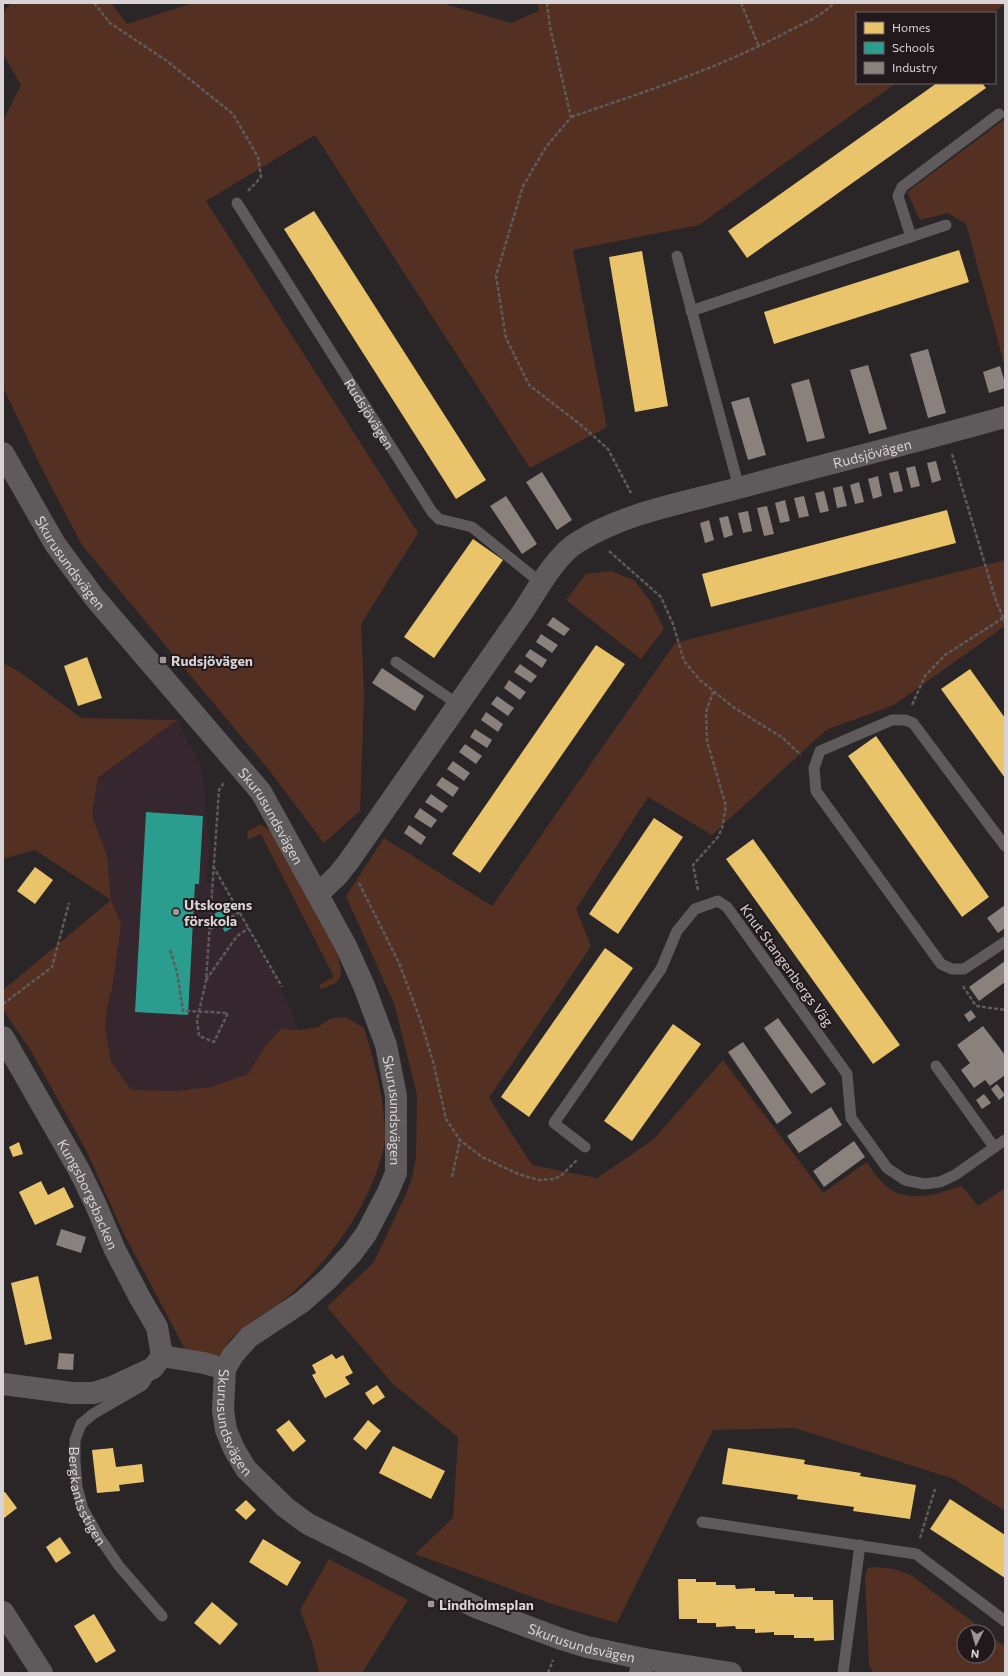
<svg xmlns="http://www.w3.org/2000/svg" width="1008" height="1676" font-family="Commissioner,sans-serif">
  <rect width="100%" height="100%" fill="#2a2527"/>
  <!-- built -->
  <path fill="#35272d" d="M177 720 202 768 210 845 206 881 220 888 244 925 276 978 299 1030 281 1029 265 1046 248 1074 210 1087 176 1091 131 1090 111 1061 105 1028 107 1007 113 985 121 924 111 900 107 855 92 816 98 779Z"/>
  <!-- green -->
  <g fill="#543022">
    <path d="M11 3H111L127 24 193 3H442L511 23 539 11 538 3H1005V4L993 13H857V83H896L699 225 573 250 607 427 530 468 315 135 206 201 418 533 361 624 364 697 360 811 324 843 269 770 82 545 41 467 3 387V121L21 85 3 54V13Z"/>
    <path d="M1005 119V367L966 224 948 213 920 220 907 192Z"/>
    <path d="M1005 560V626L894 705 826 730 712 835 648 797 576 909 591 946 489 1098 532 1165 597 1178 653 1140 723 1060 823 1193 867 1162C871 1168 875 1175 880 1180 902 1206 934 1195 962 1186L978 1206 1005 1188V1511L954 1479 795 1428 713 1430 617 1623 552 1604 415 1554 453 1518 458 1437 393 1384 327 1307 374 1262 406 1194 412 1178 416 1158 417 1095 395 1006 346 896 384 838 492 906 675 643Z"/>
    <path d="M610 571 634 580 650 601 664 629 641 659 566 600 586 574Z"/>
    <path d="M3 663 20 672 81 718 177 720 98 778 92 816 107 855 111 900 121 924 113 985 107 1007 105 1028 111 1061 131 1090 176 1091 210 1087 248 1074 265 1046 281 1029 299 1030 318 1027 331 1018 346 1017 364 1028C375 1064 385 1100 385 1138 385 1147 381 1156 379 1165 363 1214 329 1260 291 1294 273 1310 249 1320 232 1338 227 1342 224 1350 221 1356L185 1349 123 1232 87 1152 30 1049 3 1010V990L111 900 35 850 3 859Z"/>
    <path d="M261 824 273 833 336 948 341 970 340 978 336 983 321 989 319 985 334 977 261 834 247 840 248 831Z"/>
    <path d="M329 1559 408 1600 362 1673H319L312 1642 300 1610Z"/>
    <path d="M877 1567 894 1569 911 1575 986 1632H964V1656H988V1634L1005 1647V1673L873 1672 869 1665 865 1575 868 1568Z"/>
  </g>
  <!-- homes -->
  <g fill="#e9c46a">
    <path d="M937 83H982L986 88 747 258 728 231Z"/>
    <path d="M314 211 486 480 456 499 284 229Z"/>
    <path d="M959 250 969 282 774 344 764 312Z"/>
    <path d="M642 251 668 406 635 412 609 257Z"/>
    <path d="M947 510 956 543 711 607 702 574Z"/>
    <path d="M473 539 503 560 434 658 404 637Z"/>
    <path d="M596 645 625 664 480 873 452 854Z"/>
    <path d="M87 657 102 698 78 706 64 666Z"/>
    <path d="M970 669 1005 718V778L941 689Z"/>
    <path d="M876 736 989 897 962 917 848 756Z"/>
    <path d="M654 818 683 837 618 934 589 914Z"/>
    <path d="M753 839 900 1045 873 1064 726 859Z"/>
    <path d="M35 867 53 880 35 904 17 891Z"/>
    <path d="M605 948 633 968 529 1117 501 1097Z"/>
    <path d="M673 1024 701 1044 632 1141 604 1121Z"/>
    <path d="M19 1142 23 1154 13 1157 9 1147Z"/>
    <path d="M41 1181 48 1195 64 1187 74 1207 35 1225 19 1192Z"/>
    <path d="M38 1276 52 1339 25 1345 11 1283Z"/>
    <path d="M332 1354 336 1359 343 1355 353 1373 345 1377 350 1384 325 1398 312 1375 316 1373 312 1365Z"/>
    <path d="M377 1385 385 1397 373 1405 365 1393Z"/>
    <path d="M289 1420 306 1441 293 1452 276 1430Z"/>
    <path d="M368 1420 381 1431 366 1450 353 1439Z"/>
    <path d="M393 1446 445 1471 431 1499 379 1473Z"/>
    <path d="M113 1448 116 1467 142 1464 144 1482 119 1485 120 1491 97 1493 92 1450Z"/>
    <path d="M728 1448 805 1460 804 1464 861 1473 860 1476 916 1485 910 1519 853 1511 854 1507 797 1499 798 1495 722 1484Z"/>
    <path d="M5 1492 17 1508 3 1519V1493Z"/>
    <path d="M950 1499 1005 1535V1578L930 1529Z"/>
    <path d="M246 1500 256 1510 246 1520 235 1510Z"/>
    <path d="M60 1537 71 1553 56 1563 46 1547Z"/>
    <path d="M263 1539 301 1562 287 1586 249 1562Z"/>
    <path d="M678 1579H696V1582H716V1585H735L736 1589 755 1588V1591H775V1594H794V1597H813V1600H833L834 1640 814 1641V1638H794V1635H774V1632L755 1633V1629H736L735 1626 716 1627V1623H697V1619H679Z"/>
    <path d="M212 1602 238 1624 220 1645 194 1623Z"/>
    <path d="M94 1614 116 1651 96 1663 74 1626Z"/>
  </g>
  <!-- schools -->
  <g fill="#2a9d8f">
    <path d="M146 812 203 816 199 884H195L188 1015 135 1012Z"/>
    <path d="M228 906 231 912 218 920 214 914Z"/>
    <path d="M235 919 238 924 225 932 222 927Z"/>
  </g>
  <!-- industry -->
  <g fill="#8a817c">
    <path d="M928 349 946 413 928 418 910 354Z"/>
    <path d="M868 365 887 429 869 434 850 370Z"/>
    <path d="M1000 366 1005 383V388L989 393 983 372Z"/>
    <path d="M809 379 825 438 807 442 791 384Z"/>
    <path d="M749 397 766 455 748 460 731 402Z"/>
    <path d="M936 461 941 480 932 483 927 463Z"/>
    <path d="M915 466 920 486 911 488 906 468Z"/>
    <path d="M898 471 903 491 894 493 889 473Z"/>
    <path d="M542 472 572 520 557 530 526 482Z"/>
    <path d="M878 476 882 496 873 499 868 479Z"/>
    <path d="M859 482 864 502 855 504 850 485Z"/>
    <path d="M842 486 847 506 837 508 833 488Z"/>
    <path d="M824 491 829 511 820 513 815 493Z"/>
    <path d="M506 496 537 544 522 554 490 506Z"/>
    <path d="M804 496 809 516 799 518 794 498Z"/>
    <path d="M785 500 790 521 780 523 775 503Z"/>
    <path d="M767 506 774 534 764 536 757 508Z"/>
    <path d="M748 511 752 531 743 533 738 513Z"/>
    <path d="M728 516 733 535 724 538 719 518Z"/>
    <path d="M709 520 714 540 705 543 700 523Z"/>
    <path d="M553 617 570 629 564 636 547 625Z"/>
    <path d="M541 634 558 645 552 653 536 642Z"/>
    <path d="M530 649 547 660 542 668 525 656Z"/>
    <path d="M520 664 537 676 531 683 514 672Z"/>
    <path d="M382 668 424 696 415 711 372 683Z"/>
    <path d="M509 680 526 692 520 700 504 688Z"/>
    <path d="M497 696 514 708 508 716 491 704Z"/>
    <path d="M486 712 503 724 498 732 481 720Z"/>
    <path d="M475 729 492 740 487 748 470 737Z"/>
    <path d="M465 744 482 756 476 764 459 752Z"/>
    <path d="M453 761 470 773 464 781 447 769Z"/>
    <path d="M442 777 459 788 453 797 436 785Z"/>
    <path d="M431 794 448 806 442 813 425 802Z"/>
    <path d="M420 808 437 820 431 828 414 817Z"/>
    <path d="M409 825 426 837 421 845 404 833Z"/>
    <path d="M1005 905V928L998 933 987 918Z"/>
    <path d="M1005 961V982L979 1001 969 987Z"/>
    <path d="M971 1010 976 1017 969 1022 964 1015Z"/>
    <path d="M778 1018 826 1084 811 1094 764 1028Z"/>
    <path d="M983 1026 1005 1055V1075L990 1086 985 1080 974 1088 961 1070 970 1063 957 1045Z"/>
    <path d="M743 1042 792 1113 777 1124 728 1052Z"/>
    <path d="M997 1084 1005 1095 999 1100 991 1089Z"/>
    <path d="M984 1094 991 1103 982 1109 976 1100Z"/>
    <path d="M831 1107 842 1125 799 1153 787 1136Z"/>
    <path d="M854 1141 865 1157 824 1187 813 1171Z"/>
    <path d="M61 1229 86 1237 81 1253 56 1245Z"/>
    <path d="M59 1353 74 1354 73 1370 57 1369Z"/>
  </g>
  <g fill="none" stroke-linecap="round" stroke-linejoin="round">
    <!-- path -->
    <g stroke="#5f5b5d" stroke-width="2.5" stroke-dasharray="4 2" stroke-linecap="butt">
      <path d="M94 3 110 23 167 61 233 114 258 157 261 177 248 191"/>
      <path d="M547 3 550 27 571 117 546 147 523 186 496 276 506 338 529 385 581 425 608 449 631 493"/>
      <path d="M741 3 759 47"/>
      <path d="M571 117C644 92 717 69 785 33 802 24 820 17 834 3"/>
      <path d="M952 454 996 601 1005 622"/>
      <path d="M609 551 661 597 673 624 684 661 700 680 733 707 783 738 801 755"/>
      <path d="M912 705 925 676 945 655 1003 618"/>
      <path d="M213 866 282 987"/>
      <path d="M359 883 399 963 419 1016 433 1061 446 1119 460 1140 482 1157 518 1174 539 1180 553 1179 561 1176 577 1160"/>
      <path d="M698 890 693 865 718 837 722 828 726 806 707 741 706 712 713 692"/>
      <path d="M210 929 240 912"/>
      <path d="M170 950 177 972 183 1011H188L228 1013 214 1042 199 1036 197 1020 206 981 219 790 224 783"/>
      <path d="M206 980 237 936 249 928"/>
      <path d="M963 986 976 1006 1005 1010"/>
      <path d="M3 1004 52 967 69 903"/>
      <path d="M452 1177 460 1140"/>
      <path d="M920 1538 935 1489"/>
      <path d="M548 1673 553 1660"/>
    </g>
    <!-- lane -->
    <g stroke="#5f5b5d" stroke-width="11">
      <path id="s1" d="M237 203 432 512 439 519 472 527 541 583"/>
      <path d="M911 237 898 196 902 187 999 114"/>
      <path d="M677 256 739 488"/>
      <path d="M691 311 946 225"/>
      <path d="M396 662 459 705"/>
      <path d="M1005 846 913 723 905 720H892L820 751 814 768 816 791 941 964 952 969H964L1005 942"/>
      <path d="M936 1066 994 1147"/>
      <path d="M585 1147 554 1123 661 969 677 931 695 909 718 901 727 907 847 1074 851 1118 887 1168 905 1180 924 1184 940 1182 955 1175 1005 1140"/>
      <path id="s2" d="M151 1372 143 1385 93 1414 81 1424 75 1440V1461L77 1487 83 1509 99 1537 119 1566 162 1616"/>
      <path d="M702 1522 916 1554 1005 1621"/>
      <path d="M843 1673 860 1545"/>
    </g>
    <!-- street -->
    <g stroke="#5f5b5d" stroke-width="22">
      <path id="s3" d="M318 894 338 875 349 861 524 610C537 590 557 554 578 542 626 512 684 503 738 488 827 464 916 442 1005 417"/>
      <path id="s4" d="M3 1037 79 1170 95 1203 115 1250 140 1298 157 1327 162 1356"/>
      <path d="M3 1384 72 1393H94L112 1387 153 1368 162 1356 204 1363 225 1369"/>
      <path d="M3 1612 42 1673"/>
      <path d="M640 1673 644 1659"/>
    </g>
    <!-- secondary -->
    <path stroke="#5f5b5d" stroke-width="22" id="s5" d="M3 453 55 544 94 597 261 792 346 946 364 986 386 1045 396 1096V1173L388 1192 366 1234 352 1253 328 1279 302 1302 249 1337 233 1355 225 1369 223 1410 226 1430 234 1449 246 1469 285 1507 308 1524 424 1582 478 1608 561 1639 587 1647 644 1659 731 1673"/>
  </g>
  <!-- markers -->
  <g fill="#9c9698" stroke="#22191d" stroke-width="1.5">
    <rect x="159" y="656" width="8" height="8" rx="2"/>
    <circle cx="176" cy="912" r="4"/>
    <rect x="427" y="1600" width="8" height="8" rx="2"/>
  </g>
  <g text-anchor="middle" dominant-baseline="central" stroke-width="4" stroke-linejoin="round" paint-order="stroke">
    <!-- street labels -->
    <g font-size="14" fill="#d9d3d5" stroke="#22191d">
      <text stroke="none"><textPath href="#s1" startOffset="249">Rudsjövägen</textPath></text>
      <text stroke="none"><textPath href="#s3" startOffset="747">Rudsjövägen</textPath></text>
      <text stroke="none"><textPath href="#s5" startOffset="129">Skurusundsvägen</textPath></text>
      <text stroke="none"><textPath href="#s5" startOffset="453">Skurusundsvägen</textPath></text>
      <text transform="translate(787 965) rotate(54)">Knut Stangenbergs Väg</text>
      <text stroke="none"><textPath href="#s5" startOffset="776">Skurusundsvägen</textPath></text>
      <text stroke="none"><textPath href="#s4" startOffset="179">Kungsborgsbacken</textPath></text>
      <text stroke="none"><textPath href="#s5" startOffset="1160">Skurusundsvägen</textPath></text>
      <text stroke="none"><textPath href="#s2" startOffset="164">Bergkantsstigen</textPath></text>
      <text stroke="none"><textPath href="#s5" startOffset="1592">Skurusundsvägen</textPath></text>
    </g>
    <!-- poi labels -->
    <g font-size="14" font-weight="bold" fill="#d9d3d5" stroke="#22191d" text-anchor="start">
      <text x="171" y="660">Rudsjövägen</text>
      <text x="184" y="904">Utskogens<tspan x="184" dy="16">förskola</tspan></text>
      <text x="439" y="1604">Lindholmsplan</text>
    </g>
  </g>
  <!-- border -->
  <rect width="1008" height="1676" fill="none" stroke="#d9d3d5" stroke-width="8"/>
  <!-- legend -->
  <rect x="856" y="12" width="140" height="72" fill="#22191d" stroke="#6b6367"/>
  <rect x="864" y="22" width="20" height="12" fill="#e9c46a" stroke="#6b6367"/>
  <text x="892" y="32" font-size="12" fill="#d9d3d5">Homes</text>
  <rect x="864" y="42" width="20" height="12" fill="#2a9d8f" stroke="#6b6367"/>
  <text x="892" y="52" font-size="12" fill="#d9d3d5">Schools</text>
  <rect x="864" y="62" width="20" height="12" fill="#8a817c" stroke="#6b6367"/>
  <text x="892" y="72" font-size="12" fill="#d9d3d5">Industry</text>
  <!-- north arrow -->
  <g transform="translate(976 1644) rotate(185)"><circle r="19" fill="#22191d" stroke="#6b6367"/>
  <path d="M0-3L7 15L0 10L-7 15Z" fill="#9c9698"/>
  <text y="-6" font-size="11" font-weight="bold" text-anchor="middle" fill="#d9d3d5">N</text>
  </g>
</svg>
